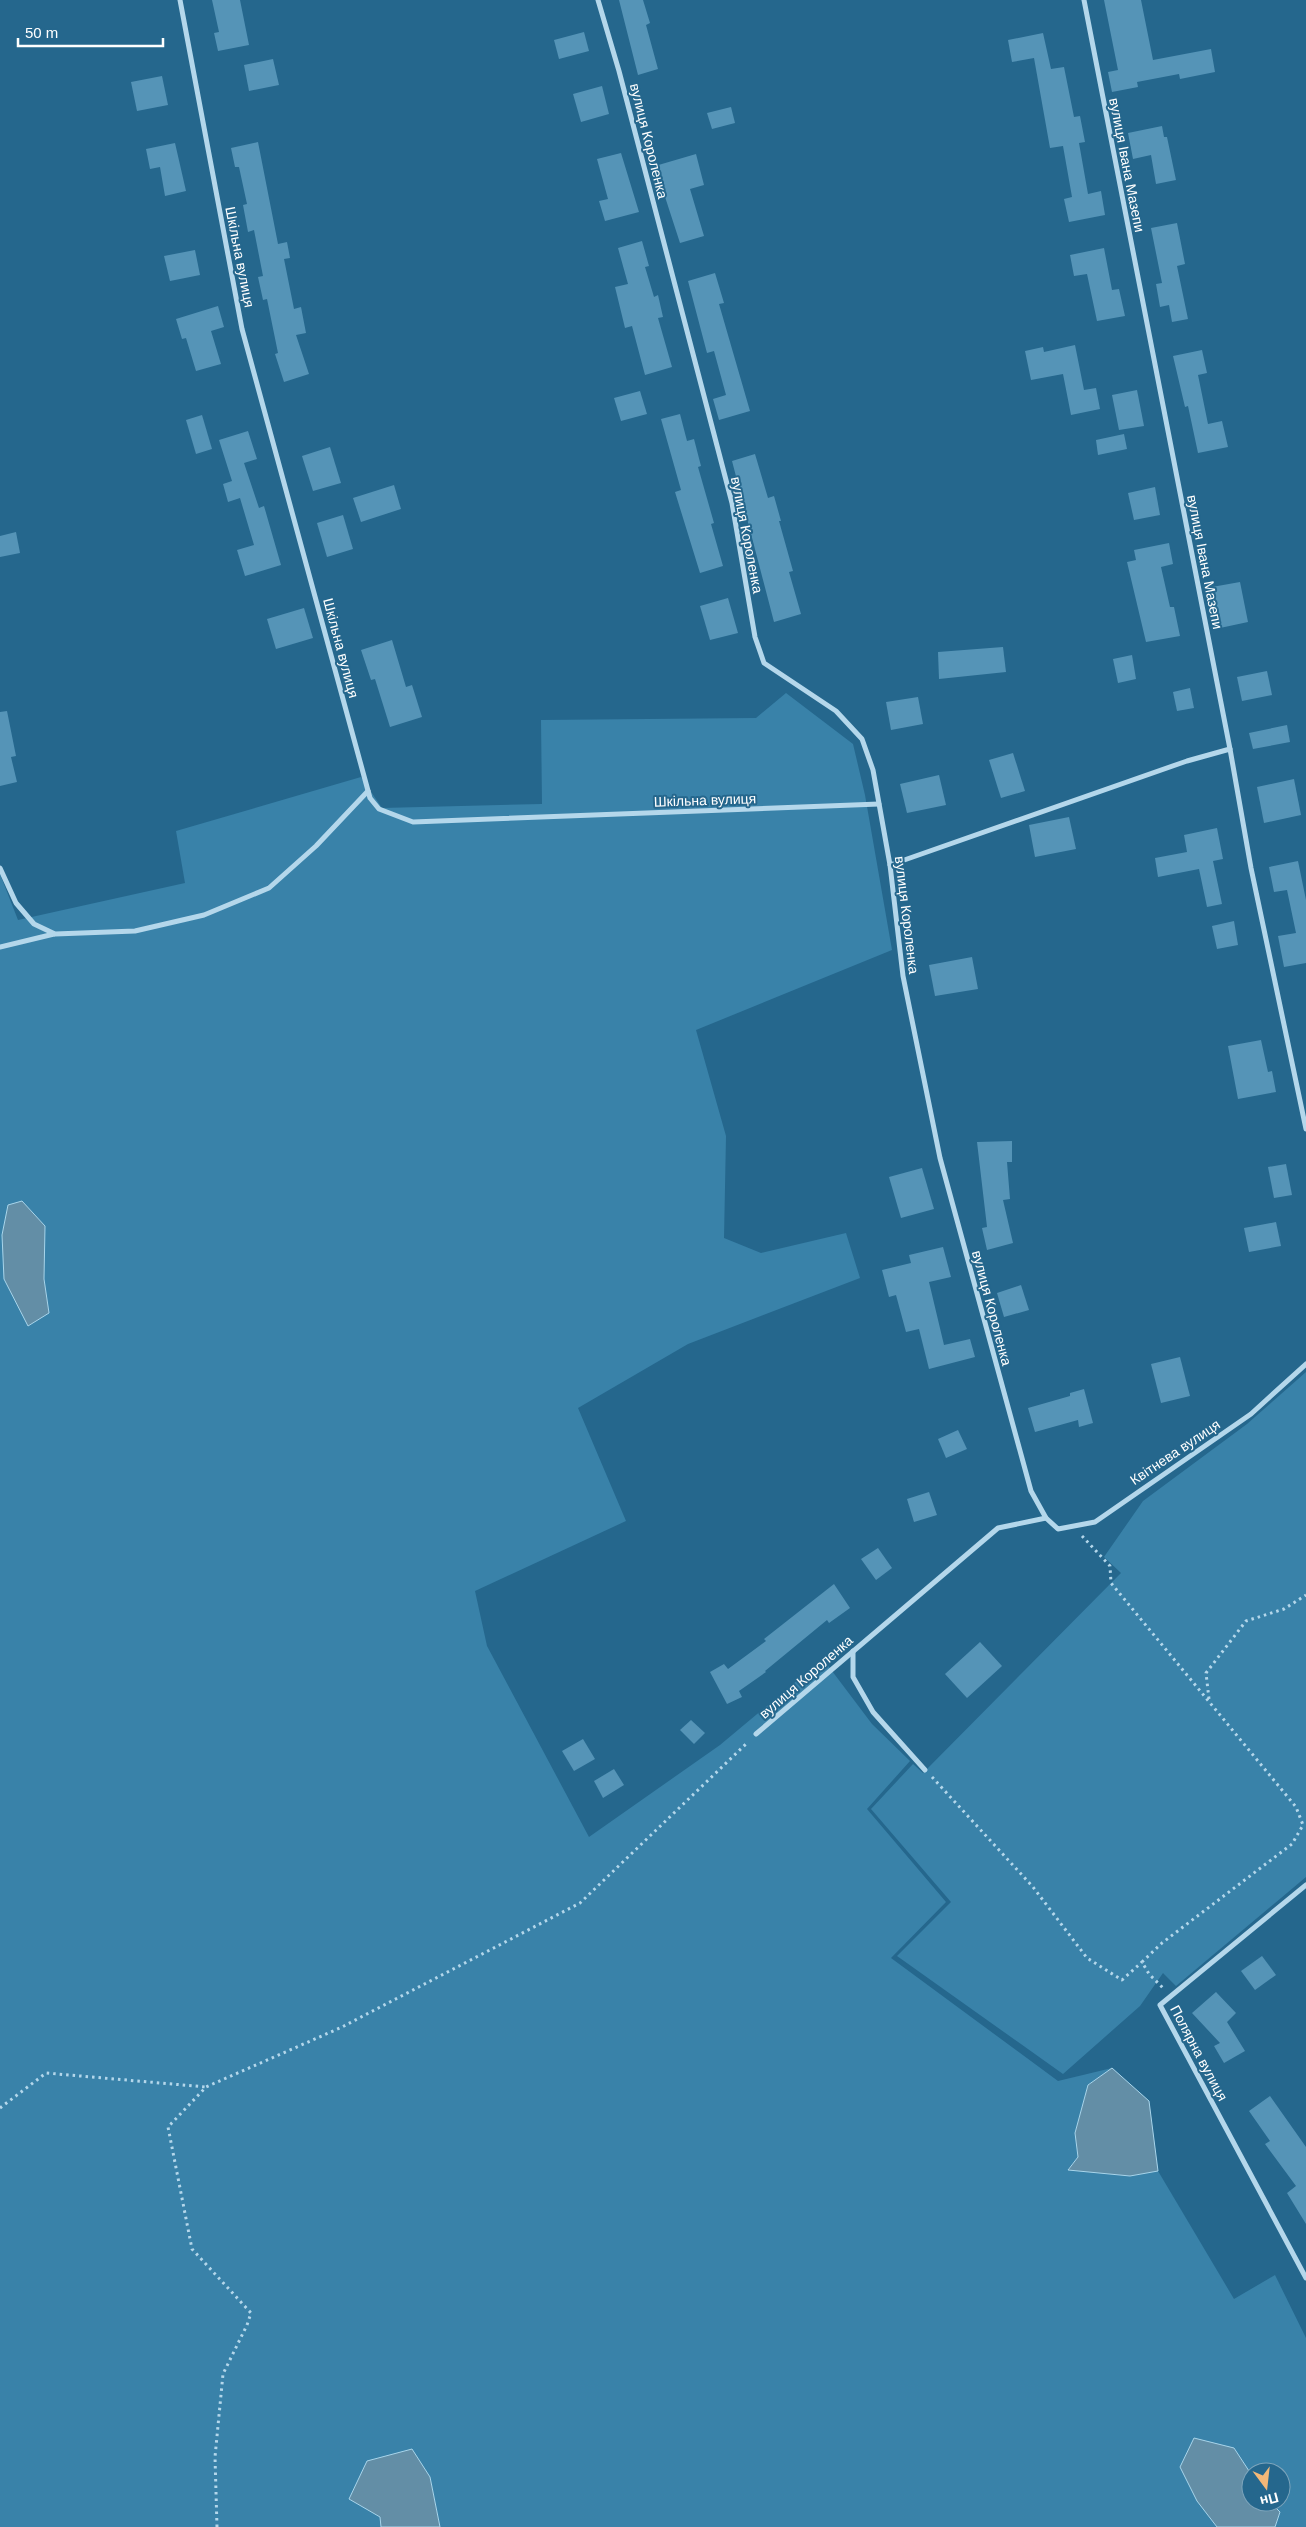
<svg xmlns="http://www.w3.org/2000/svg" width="1306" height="2527" font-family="Arial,sans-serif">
  <rect width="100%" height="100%" fill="#25678d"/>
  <!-- green -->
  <g fill="#3982a9" fill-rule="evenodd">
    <path d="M786 693 853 744 865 795 892 950 696 1030 726 1136 724 1238 761 1253 846 1233 860 1278 688 1344 578 1408 626 1521 475 1591 487 1646 589 1837 720 1745 823 1659 872 1724 910 1761 867 1809 946 1902 891 1958 1058 2081 1112 2068 1088 2085 1075 2133 1078 2157 1068 2169 1130 2176 1158 2171 1234 2299 1275 2275 1306 2338V2527H1275L1280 2512 1270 2502H1281V2472H1251V2474L1234 2448 1197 2501 1217 2527H440L430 2477 349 2498 380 2517 381 2527H0V874L18 920 185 883 176 831 361 777 382 808 542 804 541 720 756 718ZM22 1201 45 1226 44 1279 49 1313Z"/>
    <path d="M1306 1372V1877L1176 1986 1163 1973 1140 2006 1063 2074 897 1956 951 1902 871 1809 913 1764 923 1773 1121 1573 1104 1557 1143 1501 1247 1424Z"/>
  </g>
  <!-- water -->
  <g fill="#638ea6" stroke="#a8d5eb">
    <path d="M22 1201 45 1226 44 1279 49 1313 28 1326 4 1279 2 1235 8 1205Z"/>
    <path d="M1112 2068 1149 2101 1158 2171 1130 2176 1068 2170 1078 2157 1075 2133 1088 2085Z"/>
    <path d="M1194 2438 1234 2448 1251 2474V2502H1270L1280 2512 1275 2527H1217L1197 2501 1180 2467Z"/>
    <path d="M412 2449 430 2477 440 2527H381L380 2517 349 2499 367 2461Z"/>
  </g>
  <!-- building -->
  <g fill="#5594b7">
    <path d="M212 0H240L249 45 218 51 214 33 219 32Z"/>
    <path d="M619 0H643L650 23 646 25 658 69 638 75Z"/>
    <path d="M1104 0H1141L1153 60 1211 49 1215 72 1180 79 1179 74 1137 82 1138 87 1112 92 1108 72 1118 70Z"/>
    <path d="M584 32 589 51 559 59 554 40Z"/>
    <path d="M1043 33 1051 69 1064 67 1074 117 1080 116 1085 142 1079 143 1088 194 1101 191 1105 215 1069 222 1064 199 1072 197 1063 146 1050 148 1034 58 1012 62 1008 40Z"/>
    <path d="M273 59 279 85 249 91 244 65Z"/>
    <path d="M162 76 168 105 137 111 131 82Z"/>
    <path d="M602 86 609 114 581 122 573 94Z"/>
    <path d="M731 107 735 123 712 129 707 113Z"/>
    <path d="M1162 126 1164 137H1167L1176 180 1156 184 1151 155 1133 159 1128 133Z"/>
    <path d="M258 142 278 244 287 242 290 258 284 259 294 309 301 307 306 333 296 335 309 374 284 382 275 354 278 353 267 299 263 300 258 277 263 276 254 230 248 232 243 205 247 204 239 167H235L231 148Z"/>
    <path d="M175 143 186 191 165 196 160 167 150 169 146 149Z"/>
    <path d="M621 153 639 212 605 221 599 201 608 199 597 159Z"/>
    <path d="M696 154 704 185 690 189 704 236 680 243 655 166Z"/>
    <path d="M1177 223 1185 264 1177 266 1188 319 1172 322 1169 305 1160 307 1156 284 1162 283 1151 228Z"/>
    <path d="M642 241 649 266 645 267 654 297 658 295 663 317 658 318 672 367 645 375 632 326 625 328 615 287 628 284 618 248Z"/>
    <path d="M1104 248 1112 290 1119 289 1125 316 1097 321 1087 274 1074 276 1070 255Z"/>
    <path d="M195 250 200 275 170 281 164 256Z"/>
    <path d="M715 273 724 303 719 304 750 411 719 420 713 399 726 395 714 351 707 353 688 281Z"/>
    <path d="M218 306 224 327 211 331 221 364 196 371 186 338 182 339 176 319Z"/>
    <path d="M1075 345 1084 390 1096 388 1100 409 1071 415 1063 374 1031 380 1025 351 1043 347 1044 352Z"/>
    <path d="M1202 350 1207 373 1198 375 1208 424 1222 421 1228 447 1198 453 1188 406 1185 407 1173 356Z"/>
    <path d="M1137 390 1144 426 1119 430 1112 395Z"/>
    <path d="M640 391 647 414 621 421 614 398Z"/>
    <path d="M680 414 687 441 694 439 701 466 698 467 714 523 711 524 723 566 700 573 675 492 681 490 661 419Z"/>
    <path d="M202 415 212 449 196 454 186 420Z"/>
    <path d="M248 431 257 459 244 463 259 508 264 506 281 565 245 576 237 550 254 545 240 498 228 502 223 484 232 481 219 440Z"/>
    <path d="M1124 434 1127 449 1098 455 1096 440Z"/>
    <path d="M330 447 341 483 313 491 302 456Z"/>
    <path d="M755 454 768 498 774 496 781 521H779L793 571 789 572 801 614 774 622 732 461Z"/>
    <path d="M394 485 401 509 361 522 353 498Z"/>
    <path d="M1155 487 1160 515 1134 520 1128 493Z"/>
    <path d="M343 515 353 549 327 557 317 523Z"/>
    <path d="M16 532 20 553 0 557V536Z"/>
    <path d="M1169 543 1173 564 1161 567 1170 607H1174L1180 636 1146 642 1127 562 1136 560 1134 550Z"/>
    <path d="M1240 582 1248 622 1220 628 1212 587Z"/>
    <path d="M728 598 738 633 710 640 700 606Z"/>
    <path d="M304 608 313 638 276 649 267 619Z"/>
    <path d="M392 640 406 687 412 685 422 717 390 727 375 679 371 680 361 650Z"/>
    <path d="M1003 647 1006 672 939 679 938 652Z"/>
    <path d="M1132 655 1136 679 1118 683 1113 659Z"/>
    <path d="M1267 671 1272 695 1242 701 1237 677Z"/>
    <path d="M1190 688 1194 708 1177 711 1173 692Z"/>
    <path d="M918 697 923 724 891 730 886 702Z"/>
    <path d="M7 711 16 756 11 757 17 782 0 786V712Z"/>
    <path d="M1287 725 1290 742 1253 749 1249 733Z"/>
    <path d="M1013 753 1025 791 1001 798 989 760Z"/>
    <path d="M939 775 946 805 907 813 900 784Z"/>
    <path d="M1294 779 1301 815 1264 823 1257 787Z"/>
    <path d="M1069 817 1076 849 1035 857 1029 825Z"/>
    <path d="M1217 828 1223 859 1213 861 1222 904 1207 907 1199 869 1158 877 1155 858 1187 852 1184 835Z"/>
    <path d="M1298 861 1306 900V963L1284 967 1278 936 1296 933 1287 890 1274 892 1269 867Z"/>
    <path d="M1234 921 1238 945 1217 949 1212 926Z"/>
    <path d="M972 957 978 989 935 996 929 965Z"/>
    <path d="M1261 1040 1268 1072 1272 1071 1276 1092 1238 1099 1228 1046Z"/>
    <path d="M1012 1141V1162H1007L1010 1199 1003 1200 1013 1243 987 1250 982 1228 987 1227 977 1142Z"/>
    <path d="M1286 1164 1292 1195 1274 1198 1268 1167Z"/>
    <path d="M922 1168 934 1209 901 1218 889 1177Z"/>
    <path d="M1276 1222 1281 1246 1249 1252 1244 1228Z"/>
    <path d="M943 1247 951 1277 929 1282 944 1345 970 1339 975 1357 929 1369 919 1329 906 1332 896 1295 889 1297 882 1270 911 1263 909 1255Z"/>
    <path d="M1021 1285 1029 1310 1004 1317 997 1293Z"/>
    <path d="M1180 1357 1190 1396 1161 1403 1151 1364Z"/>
    <path d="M1084 1389 1093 1423 1079 1427 1078 1420 1035 1432 1028 1408 1070 1396V1393Z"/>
    <path d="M958 1430 967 1449 946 1458 938 1439Z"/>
    <path d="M929 1492 937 1515 914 1522 907 1499Z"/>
    <path d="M878 1548 892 1568 876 1580 861 1559Z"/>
    <path d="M834 1584 850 1608 829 1623 827 1620 765 1671 766 1672 739 1691 742 1697 727 1704 710 1672 724 1664 728 1669 766 1641 764 1639Z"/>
    <path d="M980 1642 1002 1666 967 1698 945 1674Z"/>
    <path d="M691 1720 705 1733 694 1744 680 1730Z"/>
    <path d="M583 1739 595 1759 574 1771 562 1751Z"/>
    <path d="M614 1769 624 1785 603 1798 594 1781Z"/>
    <path d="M1262 1956 1276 1975 1255 1990 1241 1971Z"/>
    <path d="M1216 1992 1236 2013 1227 2022 1245 2051 1224 2063 1214 2046 1220 2043 1192 2013Z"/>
    <path d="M1270 2096 1306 2147V2224L1287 2193 1296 2186 1265 2144 1270 2141 1249 2111Z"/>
  </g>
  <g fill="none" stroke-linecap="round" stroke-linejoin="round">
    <!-- path -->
    <g stroke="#b4d7eb" stroke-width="3" stroke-dasharray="2.5 4" stroke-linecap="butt">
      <path d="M1082 1536 1110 1566 1111 1583 1296 1807 1303 1825 1292 1844 1162 1943 1142 1962 1149 1974 1163 1988"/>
      <path d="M1209 1699 1206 1673 1246 1621 1284 1609 1306 1595"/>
      <path d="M932 1777 1033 1887 1087 1958 1122 1980 1142 1962"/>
      <path d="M0 2108 46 2073 206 2087"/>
      <path d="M217 2527 215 2457 223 2374 247 2325 251 2313 192 2249 168 2127 206 2087 342 2027 580 1903 748 1742"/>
    </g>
    <!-- minor -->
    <g stroke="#b4d7eb" stroke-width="5">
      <path d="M180 0 242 329 370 798 379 809 413 822 879 804"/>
      <path d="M598 0 619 71 732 503 755 637 764 663 836 711 862 739 873 770 890 865 903 976 940 1158 1031 1491 1046 1518 1058 1529 1095 1522 1251 1414 1306 1364"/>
      <path d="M1084 0 1230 749 1251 868 1306 1129"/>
      <path d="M890 865 1187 761 1230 749"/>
      <path d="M0 868 16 903 34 924 55 934 135 931 204 915 269 888 316 846 368 791"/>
      <path d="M0 947 54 934"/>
      <path d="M853 1651V1677L873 1712 925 1770"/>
      <path d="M756 1734 998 1528 1046 1518"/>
      <path d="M1306 1885 1160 2005 1306 2278"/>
    </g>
  </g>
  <g text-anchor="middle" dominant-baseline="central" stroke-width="4" stroke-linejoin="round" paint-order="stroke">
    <!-- street labels -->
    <g font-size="14" fill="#fff" stroke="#25678d">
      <text transform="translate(649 141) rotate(76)">вулиця Короленка</text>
      <text transform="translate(1127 165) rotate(79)">вулиця Івана Мазепи</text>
      <text transform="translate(240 257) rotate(79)">Шкільна вулиця</text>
      <text transform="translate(747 535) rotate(79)">вулиця Короленка</text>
      <text transform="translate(1205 562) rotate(79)">вулиця Івана Мазепи</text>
      <text transform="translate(341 648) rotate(75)">Шкільна вулиця</text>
      <text transform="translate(705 800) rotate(-2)">Шкільна вулиця</text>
      <text transform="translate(907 915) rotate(83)">вулиця Короленка</text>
      <text transform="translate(992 1308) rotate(75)">вулиця Короленка</text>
      <text transform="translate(1175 1452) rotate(-34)">Квітнева вулиця</text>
      <text transform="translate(806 1677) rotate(-41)">вулиця Короленка</text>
      <text transform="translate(1199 2053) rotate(62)">Полярна вулиця</text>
    </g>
  </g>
  <!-- north arrow -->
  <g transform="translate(1266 2487) rotate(165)"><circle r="24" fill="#25678d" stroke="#7ca4bb"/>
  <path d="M0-4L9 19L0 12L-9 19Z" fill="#f4b878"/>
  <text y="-8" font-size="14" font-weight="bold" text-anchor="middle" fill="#ffffff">Пн</text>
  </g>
  <!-- scale -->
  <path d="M18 38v8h145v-8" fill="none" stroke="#ffffff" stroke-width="2.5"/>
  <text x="25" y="38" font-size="15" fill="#ffffff" stroke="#25678d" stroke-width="4" paint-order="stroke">50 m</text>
</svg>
